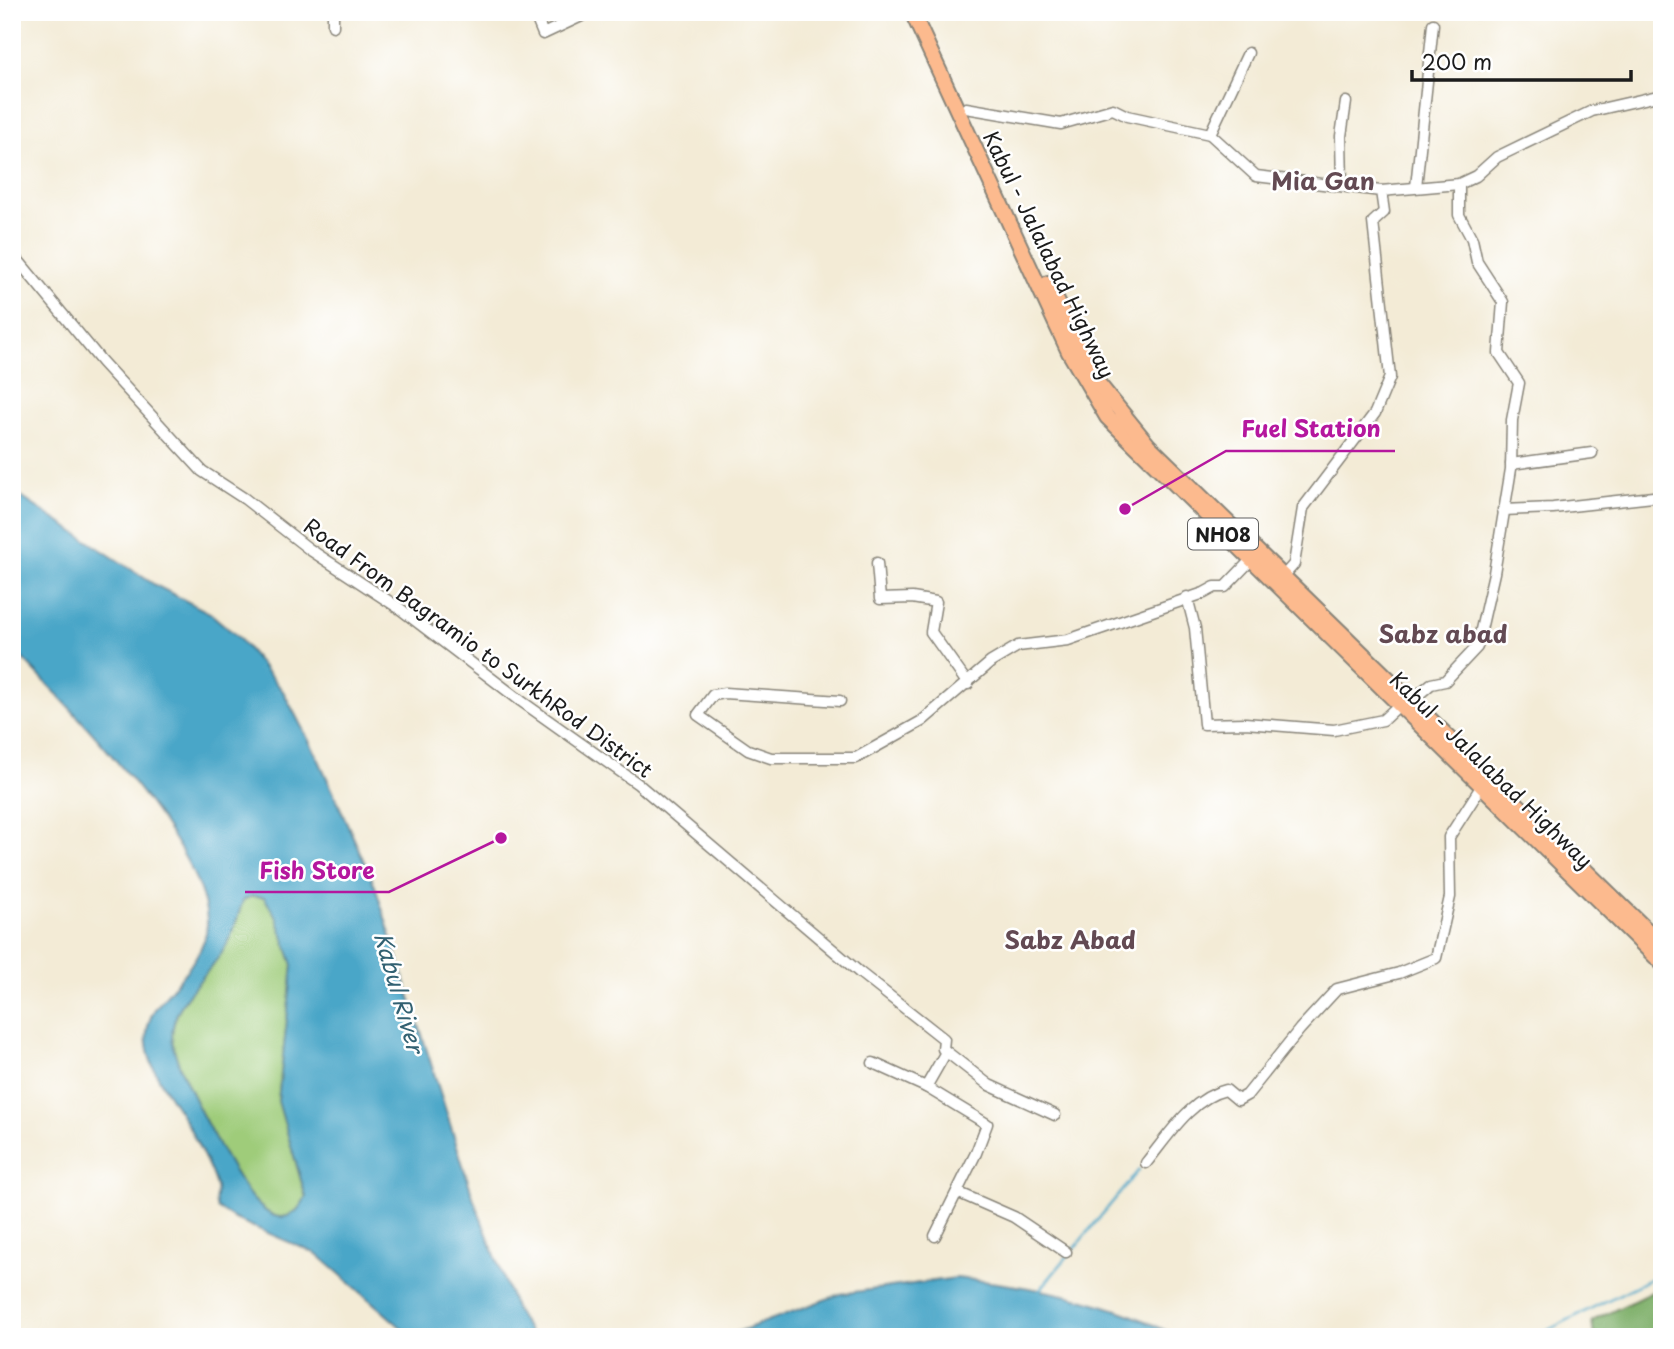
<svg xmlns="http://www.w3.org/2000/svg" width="1674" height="1349" font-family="'Playpen Sans',sans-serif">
  <rect width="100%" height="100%" fill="#fff"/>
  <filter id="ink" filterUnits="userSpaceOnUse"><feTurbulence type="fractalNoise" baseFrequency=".0143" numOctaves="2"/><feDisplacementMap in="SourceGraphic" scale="14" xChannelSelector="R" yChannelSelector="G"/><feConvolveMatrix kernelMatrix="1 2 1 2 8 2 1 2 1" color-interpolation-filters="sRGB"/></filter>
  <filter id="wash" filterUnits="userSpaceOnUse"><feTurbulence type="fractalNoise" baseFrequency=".00686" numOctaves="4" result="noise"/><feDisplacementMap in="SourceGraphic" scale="28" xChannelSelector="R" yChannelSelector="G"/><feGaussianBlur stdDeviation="1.57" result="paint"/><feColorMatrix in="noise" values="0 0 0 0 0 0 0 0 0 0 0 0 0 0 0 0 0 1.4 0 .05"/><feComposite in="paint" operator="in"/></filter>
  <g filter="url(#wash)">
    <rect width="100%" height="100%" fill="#f3ebd6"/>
    <!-- green -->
    <path fill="#9fcc7a" stroke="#5e744b" stroke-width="2" d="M252 896 264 897 277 918 293 965 278 1101 306 1198C300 1207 295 1216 282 1217 271 1218 259 1206 252 1198 232 1174 171 1064 172 1036 173 999 210 975 226 945 234 932 238 915 243 900Z"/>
    <!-- forest -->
    <path fill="#7fb06a" stroke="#4e6643" stroke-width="2" d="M1662 1287V1337H1594L1592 1321Z"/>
    <!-- water -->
    <g fill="#49a6c8" stroke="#326172" stroke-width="2" fill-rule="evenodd">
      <path d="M12 491 155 585 210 613 238 637 283 691 318 758 375 886 474 1200 516 1311 533 1337H412L317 1254 235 1219 217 1208C213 1200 218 1194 216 1187 212 1170 201 1152 194 1137 176 1098 127 1054 155 1009 172 986 207 955 207 924 207 847 66 702 12 648ZM252 896 264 897 277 918 293 965 278 1101 306 1197C300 1207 295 1216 282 1217 271 1218 259 1206 252 1198 232 1174 171 1064 172 1036 172 1000 210 975 226 946 234 932 238 915 243 900Z"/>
      <path d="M956 1278C1031 1286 1111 1299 1177 1337H724L840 1294Z"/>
    </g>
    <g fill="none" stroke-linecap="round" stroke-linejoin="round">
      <!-- stream -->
      <g stroke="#49a6c8" stroke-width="2.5">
        <path d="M1038 1292 1139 1170"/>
        <path d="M1534 1337 1662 1273"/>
      </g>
    </g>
  </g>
  <g filter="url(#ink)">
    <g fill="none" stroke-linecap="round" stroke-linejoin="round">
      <!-- minor casing -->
      <g stroke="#888479" stroke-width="13">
        <g id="minor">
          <path d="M534 12 543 34 590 12"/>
          <path d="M333 26V12"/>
          <path d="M966 108 1061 124 1113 109 1127 116 1210 134 1256 176 1381 191 1384 212 1373 222 1390 377 1375 413 1303 508 1294 564 1280 580"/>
          <path d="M1210 134 1248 53"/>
          <path d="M1342 186 1341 136 1346 102"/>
          <path d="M1416 187 1433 24"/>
          <path d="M1381 191 1459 184 1476 176 1497 157 1592 111 1662 95"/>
          <path d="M12 253 102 362 202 471 245 499 309 549 399 608 521 701 638 784 859 972 944 1039 943 1049 989 1085 1055 1115"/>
          <path d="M1511 464 1592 453"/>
          <path d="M1503 510 1553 508 1662 496"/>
          <path d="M877 563 880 599 912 598 936 602 931 632 968 684"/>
          <path d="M1187 597 1195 628 1204 724 1245 723 1334 730 1383 720 1398 706"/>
          <path d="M840 701 725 693 713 695 698 715 748 750 771 758H856L922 721 991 662 1018 646 1068 640 1204 593 1215 587H1225L1250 561"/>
          <path d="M1411 701 1431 684 1445 681 1477 647 1494 573 1511 469 1512 420 1519 383 1499 353 1503 302 1477 262 1472 239 1459 215V184"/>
          <path d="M873 1063 926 1087 987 1124 976 1153 935 1236"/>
          <path d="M926 1087 946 1052"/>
          <path d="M1146 1163C1168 1136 1191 1098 1226 1090L1238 1100 1247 1095 1300 1029 1337 989 1399 973 1436 958 1450 897 1449 837 1481 787"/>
          <path d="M957 1192 1014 1217 1066 1252"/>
        </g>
      </g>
      <!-- highway casing -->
      <g stroke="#888479" stroke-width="18">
        <g id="highway">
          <path d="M912 12 1069 352 1107 417 1662 963"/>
          <path d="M1048 283 1097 382 1148 445 1662 945"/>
        </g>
      </g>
      <!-- minor -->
      <use href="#minor" stroke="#fff" stroke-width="10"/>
      <!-- highway -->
      <use href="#highway" stroke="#fcba8e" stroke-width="14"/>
    </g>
  </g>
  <g text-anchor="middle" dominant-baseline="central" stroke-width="5" stroke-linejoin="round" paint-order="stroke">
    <!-- shield labels -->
    <rect fill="#fff" stroke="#606060" stroke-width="2" x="1188" y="518.5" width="70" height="31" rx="5"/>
    <g font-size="19" font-weight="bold" fill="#1c1c1c">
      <text x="1223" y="534">NH08</text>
    </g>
    <!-- street labels -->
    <g font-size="21" fill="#1c1c1c" stroke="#fff">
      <text transform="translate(1050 254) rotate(64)">Kabul - Jalalabad Highway</text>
      <text transform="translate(479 647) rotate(36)">Road From Bagramio to SurkhRod District</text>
      <text transform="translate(1492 769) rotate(44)">Kabul - Jalalabad Highway</text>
    </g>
    <!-- water labels -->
    <g font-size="23" font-style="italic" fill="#326172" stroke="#fff">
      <text transform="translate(400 992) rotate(74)">Kabul River</text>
    </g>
    <!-- quarter labels -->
    <g font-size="24" font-weight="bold" fill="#634a53" stroke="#fff">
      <text x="1323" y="180">Mia Gan</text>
      <text x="1443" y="633">Sabz abad</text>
      <text x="1070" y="939">Sabz Abad</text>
    </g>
  </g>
  <!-- callouts -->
  <path fill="none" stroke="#b5179e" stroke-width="2.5" d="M1125 509L1226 451H1395M501 838L389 892H245"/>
  <g fill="#b5179e" stroke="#fff" stroke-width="2.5">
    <circle cx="1125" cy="509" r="7"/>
    <circle cx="501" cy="838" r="7"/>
  </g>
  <g font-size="23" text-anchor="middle" font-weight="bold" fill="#b5179e" stroke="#fff" stroke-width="5" stroke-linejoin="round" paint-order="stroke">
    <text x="1311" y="437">Fuel Station</text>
    <text x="317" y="879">Fish Store</text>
  </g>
  <!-- margin -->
  <rect width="1674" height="1349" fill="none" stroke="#fff" stroke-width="42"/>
  <!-- scale -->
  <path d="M1412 70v10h219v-10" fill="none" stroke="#1c1c1c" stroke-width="3.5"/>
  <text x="1422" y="70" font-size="21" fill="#1c1c1c" stroke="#ffffff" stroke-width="5" paint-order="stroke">200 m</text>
</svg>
